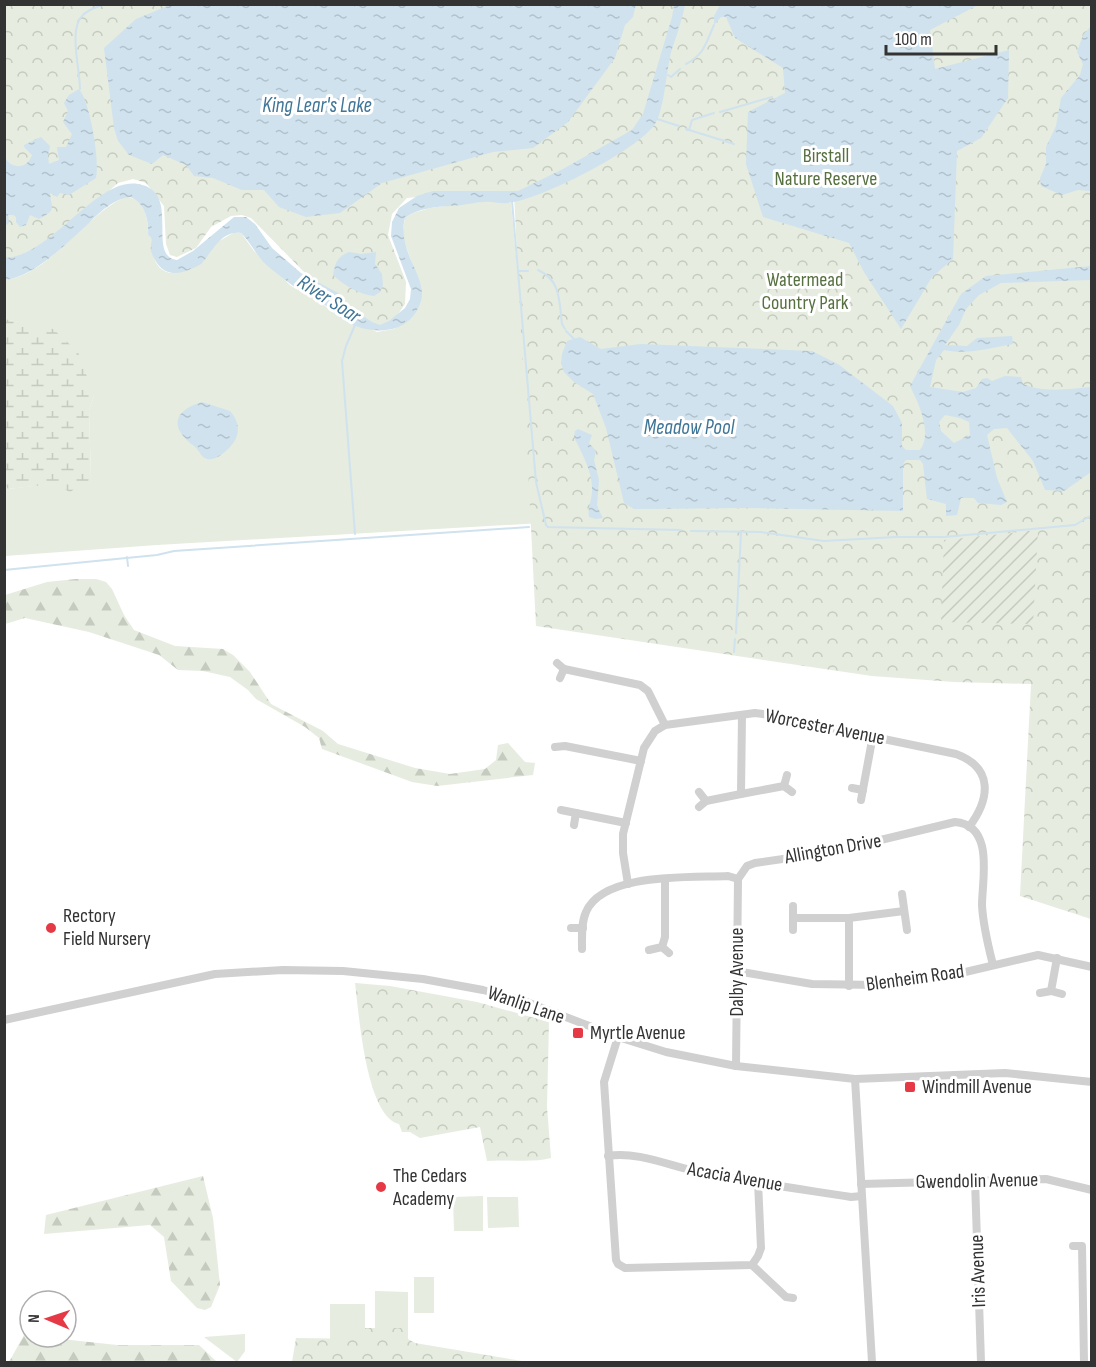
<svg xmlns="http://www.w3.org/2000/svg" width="1096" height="1367" font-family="'Sofia Sans Condensed',sans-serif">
  <defs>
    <pattern id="forest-firs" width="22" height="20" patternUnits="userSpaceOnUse" patternTransform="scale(1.5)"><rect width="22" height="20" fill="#e6ecdf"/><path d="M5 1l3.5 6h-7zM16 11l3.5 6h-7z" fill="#c6cbc0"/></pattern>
    <pattern id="wetland-marsh" width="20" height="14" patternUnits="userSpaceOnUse" patternTransform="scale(1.5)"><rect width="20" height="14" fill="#e6ecdf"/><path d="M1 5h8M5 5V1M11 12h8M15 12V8" fill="none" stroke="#c6cbc0"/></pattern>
    <pattern id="park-crowns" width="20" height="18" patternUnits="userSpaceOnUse" patternTransform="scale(1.5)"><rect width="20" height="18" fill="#e6ecdf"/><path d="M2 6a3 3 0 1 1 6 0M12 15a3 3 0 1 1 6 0" fill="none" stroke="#c6cbc0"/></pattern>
    <pattern id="garden-furrows" width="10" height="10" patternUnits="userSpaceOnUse" patternTransform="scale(1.5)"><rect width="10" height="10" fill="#e6ecdf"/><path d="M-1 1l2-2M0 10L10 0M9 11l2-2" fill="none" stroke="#c6cbc0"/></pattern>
    <pattern id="water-ripples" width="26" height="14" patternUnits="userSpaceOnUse" patternTransform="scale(1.5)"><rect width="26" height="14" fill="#cfe2ee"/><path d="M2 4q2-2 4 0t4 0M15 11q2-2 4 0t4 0" fill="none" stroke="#b2c2cd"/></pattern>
  </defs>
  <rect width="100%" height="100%" fill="#fff"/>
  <!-- grass -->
  <g fill="#e6ecdf">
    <path d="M125 197C144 196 149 220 148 235L151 238C153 253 152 268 170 273L203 262 216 243 233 233H241L254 251 291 286 320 302 334 313 377 332 394 329 411 318 421 288 402 235 405 218 413 213 430 208 485 201 511 203 541 523 157 545 5 556V486L8 489 91 479 89 410 94 396 53 330 5 319V280C49 275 84 216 125 197Z"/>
    <path d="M483 1196V1231H454L453 1197Z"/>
    <path d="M487 1197H518L519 1227 488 1228Z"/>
    <rect x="414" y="1277" width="20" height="36"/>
    <path d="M375 1291 408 1292V1329L375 1328Z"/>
    <rect x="330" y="1304" width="35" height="35"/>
    <path d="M245 1334V1351L237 1362 204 1337Z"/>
  </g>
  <!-- forest -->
  <g fill="url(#forest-firs)">
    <path d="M76 579H96L106 582 112 589 124 615 134 630 175 646 223 649 233 655 250 672 271 704 323 731 338 744 415 768 450 774 485 769 496 760 498 745 508 743 525 762 535 763 533 775 437 786 412 782 322 749 319 738 305 727 256 699 248 690 230 677 203 671 178 670 159 655 89 632 25 618 5 624V595L47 582Z"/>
    <path d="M203 1176 213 1218 220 1285 211 1307 205 1310 197 1308 171 1281 164 1237 150 1225 44 1234 46 1215Z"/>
    <path d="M24 1335 117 1345H199L217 1362H9Z"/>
  </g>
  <!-- wetland -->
  <path fill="url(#wetland-marsh)" d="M5 319 53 329 78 352 94 396 89 410 91 479 70 492 54 484 8 489 5 486Z"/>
  <!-- park -->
  <g fill="url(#park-crowns)">
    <path d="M5 5H1091V919L1020 896 1031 684 954 682 872 676 536 626 514 194 457 193 407 198 392 214 388 235 406 282 405 304 396 317 384 326H373L303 271 251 218 242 215 231 216 211 227 196 248 177 257 170 255 166 244 164 206 146 183 133 179 118 183 57 236 11 264 5 263Z"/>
    <path d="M355 983 390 986 477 1002 549 1022 547 1107 551 1158C534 1163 506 1159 487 1161L480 1127 420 1138 410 1132H402L399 1124C366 1116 359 1014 355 983Z"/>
    <path d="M365 1328H408V1339L415 1343 528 1362H292L296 1338 365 1339Z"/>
  </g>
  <!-- garden -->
  <path fill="url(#garden-furrows)" d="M1038 530 1033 624 941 622 944 540Z"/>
  <!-- water -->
  <g fill="url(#water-ripples)" fill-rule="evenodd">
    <path d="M636 4 633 17 625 25 615 58 568 122 533 148 493 152 382 183 340 213 306 217 279 207 264 190H242L213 178 194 176 186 165 163 155 152 164 129 155 118 141 114 128 104 48 136 19 170 5Z"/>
    <path d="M674 5H685C682 20 677 34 672 49 666 69 665 108 655 124 638 150 538 201 507 203 500 204 492 201 484 202 477 202 469 204 462 205 442 207 421 206 405 218 396 250 428 278 421 301 410 336 371 336 345 321 336 315 328 306 319 301 301 293 286 281 270 268 258 259 252 244 241 233 222 230 213 250 203 262 200 266 191 269 186 271 168 277 157 269 151 251 150 248 152 242 151 238L148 235C149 221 145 202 130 197 113 199 99 213 88 224 67 243 34 277 5 280V258C52 256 96 177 138 184 183 191 145 256 177 260L193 251 234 217H246L255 224 272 248 301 273 338 293 351 308 372 322 380 325 389 321 405 308 410 299 411 289 391 236 392 222 399 208 417 196 433 191H518L563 169 632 130 643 114 672 17Z"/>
    <path d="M720 5H978L930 30 935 69 1009 50 1008 98 981 138 957 151 953 259 932 277 901 329 864 272 849 243 763 217 746 164 748 112 785 93 783 68 735 38 726 17H721L714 25V16Z"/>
    <path d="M1091 26V191L1078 190 1062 195 1041 186 1040 178 1046 164V147L1056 126 1061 98 1080 75 1083 64 1077 52 1083 35Z"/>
    <path d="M79 89C90 102 100 161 96 178L69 195 60 193 57 197 50 193C52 210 56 210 39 219L30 215 26 225 20 227 16 222V217L14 215H8L9 223 5 226V157C11 170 28 169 32 155L24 147V145L41 137 50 146 48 156 49 164 59 160 57 147H66L72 134 63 122 68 111 64 103 69 95Z"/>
    <path d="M349 252 361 254 376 252 375 264 382 274 383 285 380 292 374 296C359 294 345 286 333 275 335 263 337 257 349 252Z"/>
    <path d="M1091 266V280L1001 283 979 295 966 309 959 325 945 345 967 346 977 338 1012 336 1013 344C990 348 967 355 944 350L936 360 930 387 963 392 976 388 982 379 987 378 992 381 1005 376 1021 377 1023 384C1044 393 1069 389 1091 387V472L1064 491 1045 490 1033 461 1007 428 994 429 987 435 997 478 1007 502 1001 505 978 503 974 498H961L957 515 946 516V504L927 499 923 464 920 460H906L903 464V511L746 508 634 509 624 503 606 428 593 394 574 382 564 372 561 363 562 354 567 341 580 337 601 349 641 344 812 351 838 364 893 406 902 423V446L906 450H920C933 433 918 402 910 386L961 294 986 276ZM945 415 960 418 969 422 970 435 954 443 941 431 939 422Z"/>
    <path d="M202 402 230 411C238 420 241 431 234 442 228 450 214 465 203 457 200 454 198 449 194 446 170 428 172 411 202 402Z"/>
    <path d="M578 429 592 435 589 443 596 451 594 460 599 480 597 506 603 518 596 519 589 517C587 507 593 498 592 488 592 470 581 452 574 437L575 431Z"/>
  </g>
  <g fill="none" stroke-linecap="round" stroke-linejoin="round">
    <!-- stream -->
    <g stroke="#cfe2ee" stroke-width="2">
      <path d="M686 64C704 55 706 43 714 25"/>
      <path d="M668 75 671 77 680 69"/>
      <path d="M80 89C80 69 68 28 83 15 89 9 97 7 105 4"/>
      <path d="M720 112 772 97"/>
      <path d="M657 119 679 126"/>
      <path d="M686 129 734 144"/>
      <path d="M689 130 692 120 714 113"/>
      <path d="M512 201 536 482 546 525 548 527 681 530"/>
      <path d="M538 270C561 280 559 301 562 324L565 329"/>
      <path d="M519 271H528"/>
      <path d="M355 325 346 346 342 361 355 534"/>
      <path d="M566 331 574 339"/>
      <path d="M691 531 761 532 824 541 896 537H944L1075 525 1092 515"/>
      <path d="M127 557 128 566"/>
      <path d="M4 570 157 555 174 551 529 527"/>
      <path d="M736 633 741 532"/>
      <path d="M734 652 735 639"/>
    </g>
    <!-- minor -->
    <g stroke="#d0d0d0" stroke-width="8">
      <path d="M557 663 564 669 640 685 648 691 665 725"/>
      <path d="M560 678 564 669"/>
      <path d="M555 747 565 746 641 761"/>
      <path d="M787 775 784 786 792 792"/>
      <path d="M852 788 863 790"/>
      <path d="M699 792 706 801"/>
      <path d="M741 794 784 786"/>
      <path d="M861 800 873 735"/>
      <path d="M699 807 706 801 741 794 742 715"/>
      <path d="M561 810 626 823"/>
      <path d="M574 825 576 813"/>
      <path d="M628 884 623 853V834L644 748 655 731 665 725 755 713 763 714 956 754C994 768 990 799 969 827"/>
      <path d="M902 894 907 930"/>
      <path d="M793 906V930"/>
      <path d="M793 918H849V986"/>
      <path d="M849 918 904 911"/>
      <path d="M571 928H583"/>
      <path d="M662 947 669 953"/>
      <path d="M582 949C582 937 581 923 586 912 603 872 691 878 728 876L738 879 747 866 755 863 831 852 955 822C995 825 982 880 982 905 983 926 988 945 993 965"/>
      <path d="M649 950 662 947 665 937V879"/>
      <path d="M736 971 812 984 878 985 944 977 1038 955 1092 967"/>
      <path d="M1051 991 1062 994"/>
      <path d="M1040 993 1051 991 1057 958"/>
      <path d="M4 1020 215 974 283 970 343 971 423 979 483 990 524 1001 618 1037 666 1052 736 1066 855 1079 1005 1073 1092 1082"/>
      <path d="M618 1037 604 1082 616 1260 618 1264 625 1268 752 1265 758 1256 761 1248 758 1182"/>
      <path d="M736 1066 738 879"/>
      <path d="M855 1079 872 1362"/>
      <path d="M608 1156C637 1151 670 1166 699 1172 749 1182 800 1189 851 1197L862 1196"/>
      <path d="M975 1180 981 1362"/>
      <path d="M861 1184 1046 1179 1092 1190"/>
      <path d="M1073 1246H1082L1084 1362"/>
      <path d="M752 1265 786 1297 793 1298"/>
    </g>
  </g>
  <!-- markers -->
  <g fill="#e63946" stroke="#fff" stroke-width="2">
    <circle cx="51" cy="928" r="6"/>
    <rect x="572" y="1027" width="12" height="12" rx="3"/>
    <rect x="904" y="1081" width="12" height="12" rx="3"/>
    <circle cx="381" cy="1187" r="6"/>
  </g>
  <g text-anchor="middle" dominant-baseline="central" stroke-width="6" stroke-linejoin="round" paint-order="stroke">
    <!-- park labels -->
    <g font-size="20" fill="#56703f" stroke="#fff">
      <text x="826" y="156">Birstall<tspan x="826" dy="23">Nature Reserve</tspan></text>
      <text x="805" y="280">Watermead<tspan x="805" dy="23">Country Park</tspan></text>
    </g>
    <!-- street labels -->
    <g font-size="20" fill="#333" stroke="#fff">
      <text transform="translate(825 727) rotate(11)">Worcester Avenue</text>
      <text transform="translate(833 849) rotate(-10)">Allington Drive</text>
      <text transform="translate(737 972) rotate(-90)">Dalby Avenue</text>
      <text transform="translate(915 978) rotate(-8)">Blenheim Road</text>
      <text transform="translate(526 1005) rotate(19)">Wanlip Lane</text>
      <text transform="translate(735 1177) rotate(10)">Acacia Avenue</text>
      <text transform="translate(977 1181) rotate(-1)">Gwendolin Avenue</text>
      <text transform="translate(978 1271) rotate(-92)">Iris Avenue</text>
    </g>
    <!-- poi labels -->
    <g font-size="20" fill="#333" stroke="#fff" text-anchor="start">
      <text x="63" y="916">Rectory<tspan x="63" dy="23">Field Nursery</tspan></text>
      <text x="590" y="1033">Myrtle Avenue</text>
      <text x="922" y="1087">Windmill Avenue</text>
      <text x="393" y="1176">The Cedars<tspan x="393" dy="23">Academy</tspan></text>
    </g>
    <!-- water labels -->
    <g font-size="21" font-style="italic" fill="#3f7597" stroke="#fff">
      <text x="317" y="105">King Lear's Lake</text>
      <text transform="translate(329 299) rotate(33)">River Soar</text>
      <text x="689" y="427">Meadow Pool</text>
    </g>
  </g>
  <!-- border -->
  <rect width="1096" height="1367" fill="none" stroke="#333333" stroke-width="12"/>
  <!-- north arrow -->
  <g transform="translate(48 1319) rotate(272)"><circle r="28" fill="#ffffff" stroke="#adadad" stroke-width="1.5"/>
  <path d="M0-4.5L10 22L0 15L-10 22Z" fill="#e63946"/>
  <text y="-9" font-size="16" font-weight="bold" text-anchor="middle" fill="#333333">N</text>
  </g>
  <!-- scale -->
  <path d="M886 45v9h110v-9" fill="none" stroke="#333333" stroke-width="3"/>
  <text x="895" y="45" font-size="18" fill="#333333" stroke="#ffffff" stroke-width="4.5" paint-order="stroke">100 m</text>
</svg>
